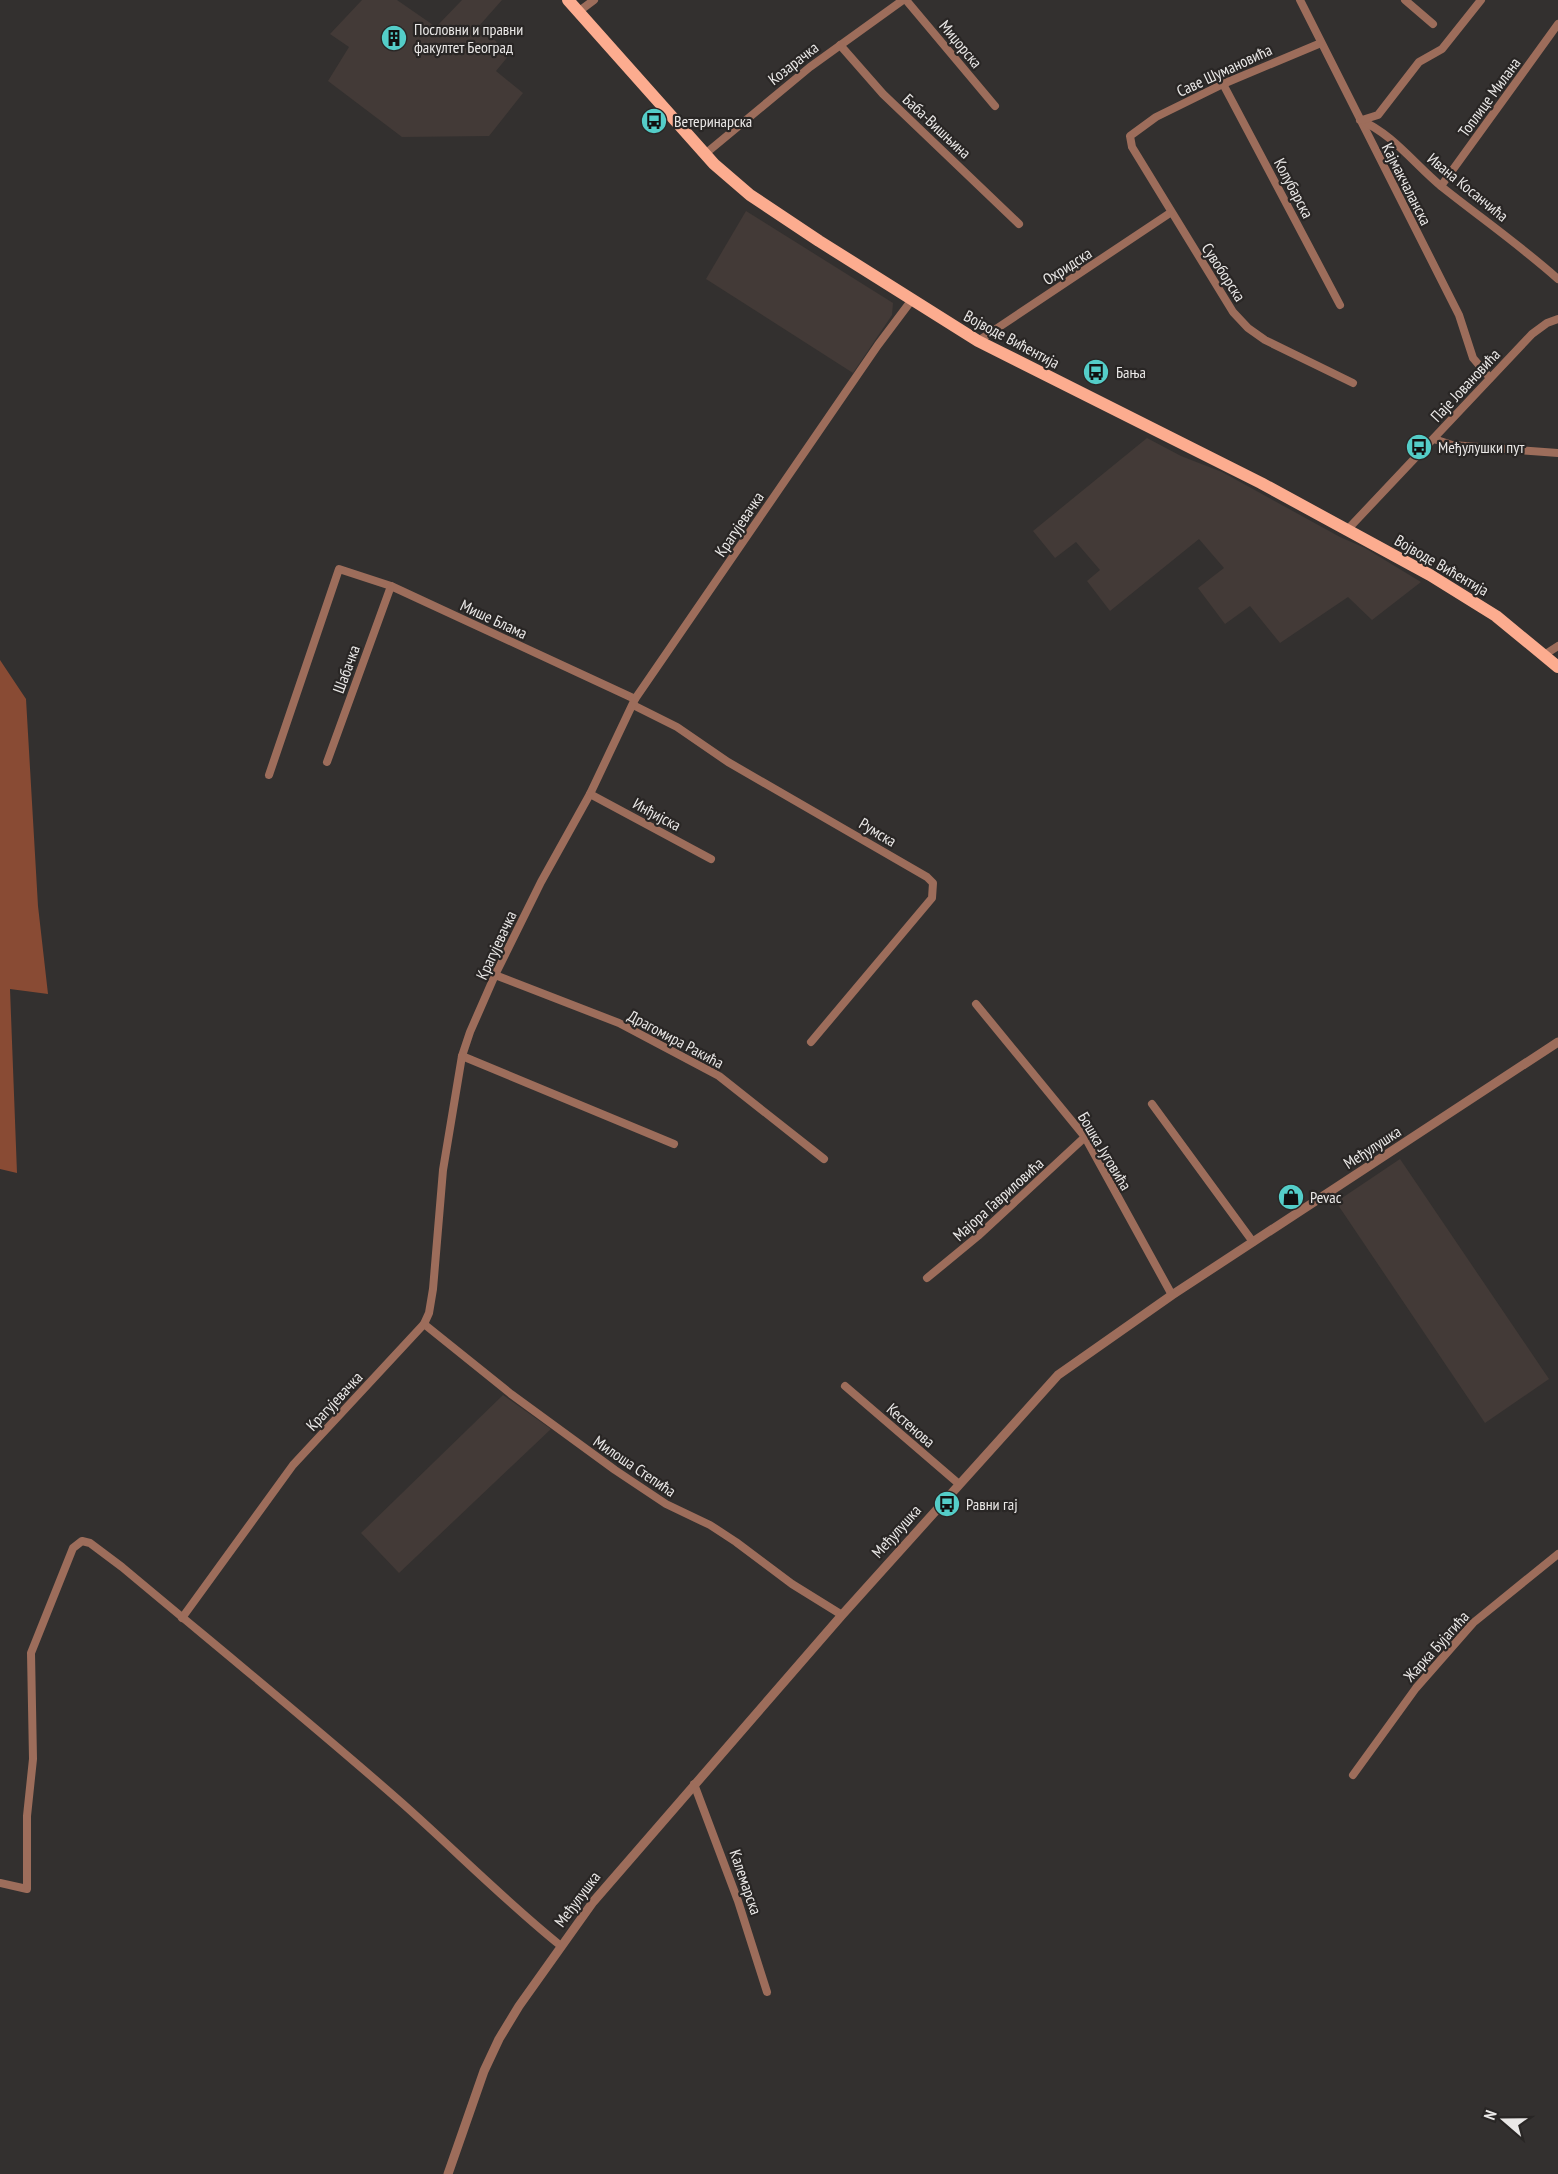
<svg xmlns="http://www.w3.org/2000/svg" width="1558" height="2174" font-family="'PT Sans Narrow',sans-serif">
  <rect width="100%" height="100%" fill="#33302f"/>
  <!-- built -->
  <g fill="#433a37">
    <path d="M362 0H397L436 27 462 0H502L479 26 510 54 496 71 523 93 489 136 402 137 328 81 349 47 330 34Z"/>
    <path d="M746 211 893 303 892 315 853 373 706 279Z"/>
    <path d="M1147 438 1181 456 1222 472 1340 537 1365 548 1421 582 1372 620 1348 597 1280 643 1250 606 1225 624 1198 588 1224 568 1199 539 1110 611 1087 581 1100 570 1076 542 1055 558 1033 531Z"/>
    <path d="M1400 1159 1549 1379 1485 1423 1336 1202Z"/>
    <path d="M503 1395 551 1429 399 1573 361 1533Z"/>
  </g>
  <!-- forest -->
  <path fill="#894b34" d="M0 660 26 699 38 906 48 994 10 989 17 1173 0 1169Z"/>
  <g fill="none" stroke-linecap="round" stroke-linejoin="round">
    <!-- minor -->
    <g stroke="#9d6d5b" stroke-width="8">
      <path d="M906 0 995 106"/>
      <path d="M1300 0 1459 315 1473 358 1490 378"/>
      <path d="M1405 0 1433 24"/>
      <path d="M578 12 594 0"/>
      <path d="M1321 43 1223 84 1156 117 1130 136 1132 147 1233 312 1248 328 1265 340 1353 383"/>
      <path d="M840 45 883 94 1019 224"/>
      <path d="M1223 84 1340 305"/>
      <path d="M1360 120C1393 134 1415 165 1442 187 1481 218 1521 246 1558 279"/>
      <path d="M1362 120 1378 115 1419 62 1442 49 1481 0"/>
      <path d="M705 154 810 67 903 0"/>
      <path d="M1441 186 1558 24"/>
      <path d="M978 341 1170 213"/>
      <path d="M1434 439 1452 445 1558 453"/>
      <path d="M1348 529 1532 334 1547 323 1558 319"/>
      <path d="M1544 655 1558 646"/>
      <path d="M633 705 677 727 728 762 927 877 933 883 932 898 811 1042"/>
      <path d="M327 762 391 586"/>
      <path d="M269 775 339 569 391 586 635 699"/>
      <path d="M590 794 711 859"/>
      <path d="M495 975 619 1023 719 1076 824 1159"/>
      <path d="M976 1004 1085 1137 1172 1295"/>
      <path d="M462 1056 674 1144"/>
      <path d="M1152 1104 1253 1242"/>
      <path d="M927 1278 978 1236 1085 1137"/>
      <path d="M424 1324 511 1394 615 1470 666 1504 710 1525 736 1542 792 1584 842 1615"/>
      <path d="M845 1386 959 1484"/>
      <path d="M182 1618 293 1465 424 1324 429 1313 433 1289 443 1170 462 1056 470 1032 495 975 541 882 590 794 635 699 878 345 911 301"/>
      <path d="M1353 1775 1416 1688 1473 1623 1558 1554"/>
      <path d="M694 1784 738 1901 767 1992"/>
      <path d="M0 1883 27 1889V1816L33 1759 31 1653 73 1548 82 1541 90 1543 122 1567C215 1645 310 1722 402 1803 455 1850 505 1901 561 1946"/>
    </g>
    <!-- tertiary -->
    <path stroke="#9d6d5b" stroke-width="9" d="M448 2174 484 2071 499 2039 519 2006 593 1902 842 1615 1058 1375 1172 1295 1558 1042"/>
    <!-- primary -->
    <path stroke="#fcac8f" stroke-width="12" d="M568 0 714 164 750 195 819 241 978 341 1261 483 1430 575 1496 616 1558 667"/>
  </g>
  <!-- icons -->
  <defs>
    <g id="building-disc" transform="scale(1.35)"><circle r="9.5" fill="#54cdc8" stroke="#292625"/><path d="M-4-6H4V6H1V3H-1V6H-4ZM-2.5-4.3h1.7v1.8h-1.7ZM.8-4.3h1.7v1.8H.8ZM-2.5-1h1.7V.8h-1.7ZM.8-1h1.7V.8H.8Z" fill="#111"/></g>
    <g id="bus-disc" transform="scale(1.35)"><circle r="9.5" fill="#54cdc8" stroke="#292625"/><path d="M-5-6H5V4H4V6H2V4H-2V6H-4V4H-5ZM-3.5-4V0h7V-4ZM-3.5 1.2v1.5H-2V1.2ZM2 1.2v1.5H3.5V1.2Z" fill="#111"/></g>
    <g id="shop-disc" transform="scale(1.35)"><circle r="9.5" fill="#54cdc8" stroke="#292625"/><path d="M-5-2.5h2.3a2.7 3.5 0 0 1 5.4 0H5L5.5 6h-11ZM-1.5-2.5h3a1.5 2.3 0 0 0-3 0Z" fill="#111"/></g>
  </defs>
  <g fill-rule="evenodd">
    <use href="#building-disc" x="394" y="38"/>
    <use href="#bus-disc" x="654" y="121"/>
    <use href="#bus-disc" x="1096" y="372"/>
    <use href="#bus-disc" x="1419" y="447"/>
    <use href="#shop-disc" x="1291" y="1197"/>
    <use href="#bus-disc" x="947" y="1504"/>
  </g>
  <g text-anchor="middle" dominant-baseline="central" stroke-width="4.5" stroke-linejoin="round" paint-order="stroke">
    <!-- poi labels -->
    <g font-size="16" fill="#eae8e7" stroke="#292625" text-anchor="start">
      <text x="414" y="29">Пословни и правни<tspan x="414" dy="18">факултет Београд</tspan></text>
      <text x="674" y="121">Ветеринарска</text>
      <text x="1116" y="372">Бања</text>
      <text x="1438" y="447">Међулушки пут</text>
      <text x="1310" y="1197">Pevac</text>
      <text x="966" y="1504">Равни гај</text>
    </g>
    <!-- street labels -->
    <g font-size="16" fill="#eae8e7" stroke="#292625">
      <text transform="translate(961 44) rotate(50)">Миџорска</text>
      <text transform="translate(793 63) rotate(-38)">Козарачка</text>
      <text transform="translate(1224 70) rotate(-25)">Саве Шумановића</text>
      <text transform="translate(1489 97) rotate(-54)">Топлице Милана</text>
      <text transform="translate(937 126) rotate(43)">Баба-Вишњина</text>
      <text transform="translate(1407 184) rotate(63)">Кајмакчаланска</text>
      <text transform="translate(1468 187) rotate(39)">Ивана Косанчића</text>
      <text transform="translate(1294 188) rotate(62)">Колубарска</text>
      <text transform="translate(1067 266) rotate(-33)">Охридска</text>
      <text transform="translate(1224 272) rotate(57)">Сувоборска</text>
      <text transform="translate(1012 339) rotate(28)">Војводе Вићентија</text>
      <text transform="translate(1465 385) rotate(-47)">Паје Јовановића</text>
      <text transform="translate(739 524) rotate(-56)">Крагујевачка</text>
      <text transform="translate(1442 565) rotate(30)">Војводе Вићентија</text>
      <text transform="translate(494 619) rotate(25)">Мише Блама</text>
      <text transform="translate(346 669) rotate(-70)">Шабачка</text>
      <text transform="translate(657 814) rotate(28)">Инђијска</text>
      <text transform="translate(878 832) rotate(31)">Румска</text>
      <text transform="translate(496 945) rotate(-65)">Крагујевачка</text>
      <text transform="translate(676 1039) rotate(28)">Драгомира Ракића</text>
      <text transform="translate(1372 1147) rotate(-33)">Међулушка</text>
      <text transform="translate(1105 1151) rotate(59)">Бошка Југовића</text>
      <text transform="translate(998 1199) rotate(-42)">Мајора Гавриловића</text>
      <text transform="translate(334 1401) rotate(-47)">Крагујевачка</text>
      <text transform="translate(911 1425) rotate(41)">Кестенова</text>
      <text transform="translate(635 1466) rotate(34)">Милоша Степића</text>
      <text transform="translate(896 1531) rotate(-48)">Међулушка</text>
      <text transform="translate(1436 1646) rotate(-48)">Жарка Бујагића</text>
      <text transform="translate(746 1882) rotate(71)">Калемарска</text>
      <text transform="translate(577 1899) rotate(-53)">Међулушка</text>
    </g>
  </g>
  <!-- north arrow -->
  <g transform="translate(1504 2120) rotate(290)" stroke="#292625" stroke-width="4.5" paint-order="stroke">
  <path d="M0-4.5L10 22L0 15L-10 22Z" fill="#eae8e7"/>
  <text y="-9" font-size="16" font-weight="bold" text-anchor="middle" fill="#eae8e7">N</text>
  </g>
</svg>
